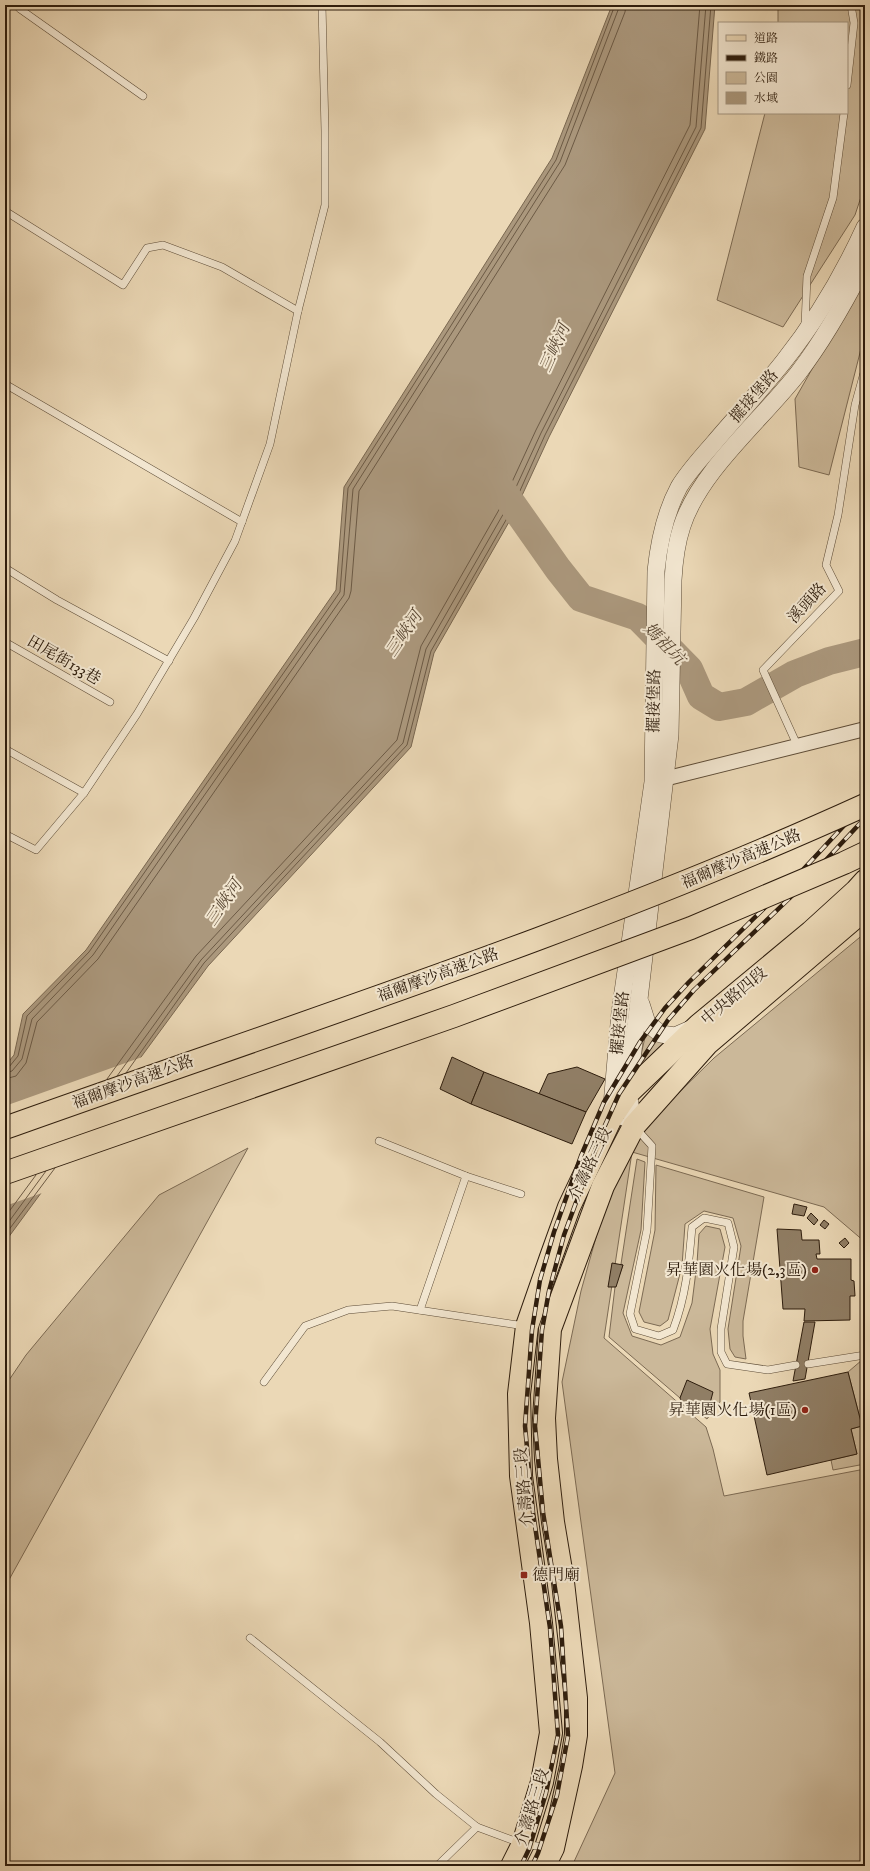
<svg xmlns="http://www.w3.org/2000/svg" width="870" height="1871" font-family="'IM FELL DW Pica','Noto Serif TC',serif">
  <rect width="100%" height="100%" fill="#ebd8b6"/>
  <filter id="stains"><feTurbulence type="fractalNoise" baseFrequency=".005" numOctaves="4"/><feColorMatrix values="0 0 0 0 .2 0 0 0 0 .09 0 0 0 0 .02 0 0 0 .5 -.17"/></filter>
  <radialGradient id="worn" r=".72"><stop offset=".6" stop-color="#630" stop-opacity="0"/><stop offset="1" stop-color="#630" stop-opacity=".3"/></radialGradient>
  <!-- green -->
  <g fill="#cbb899" stroke="#7c6a53">
    <path d="M778 5H865V185L855 215 783 327 717 300 765 113H847V23H778Z"/>
    <path d="M865 276V333L829 475 799 467 795 399Z"/>
    <path d="M865 933V1242L824 1207 632 1152 604 1338 706 1427 713 1449 724 1496 865 1469V1866H572L615 1773 562 1382 581 1291 609 1191 637 1134 714 1058Z"/>
    <path d="M646 1033 666 1041 638 1068Z"/>
    <path d="M248 1148 5 1587V1386L26 1355 159 1195Z"/>
    <path d="M637 1159 645 1162 641 1230 623 1313 632 1336 661 1345 680 1337 692 1303 697 1263 699 1234 706 1226 720 1229 725 1247 710 1329 713 1354 720 1370V1402L707 1419 698 1412 701 1402 709 1407 688 1380 680 1398 609 1337 615 1287 623 1265 621 1264Z"/>
    <path d="M656 1165 764 1197 743 1321V1336L746 1359 735 1357 730 1349 728 1329 741 1246 733 1218 704 1211 685 1224 682 1266 668 1320 660 1326 644 1322 639 1312 655 1230Z"/>
    <path d="M865 1359V1464L833 1470 831 1460 857 1454 851 1429 862 1426 848 1372 862 1360Z"/>
  </g>
  <!-- water -->
  <path fill="#ab987d" stroke="#796750" d="M612 5H715L705 129 549 437 513 515 434 653 411 747 208 966 5 1242V1066L14 1055 23 1014 86 950 336 590 344 487 552 158Z"/>
  <!-- pier -->
  <path fill="#ebd8b6" d="M145 1056 45 1192 5 1206V1106Z"/>
  <g fill="none" stroke-linecap="round" stroke-linejoin="round">
    <!-- shore -->
    <g stroke="#6c5a45" stroke-width="1">
      <path d="M5 1068 9 1067 18 1056 27 1016 89 952 340 592 348 488 556 160 615 5"/>
      <path d="M5 1073 12 1071 22 1059 32 1019 93 955 344 595 353 489 560 162 620 5"/>
      <path d="M126 1073 204 963 407 745 431 651 510 513 545 435 701 128 711 5"/>
      <path d="M117 1076 201 960 403 743 426 649 505 511 541 433 696 127 706 5"/>
      <path d="M5 1079 16 1076 26 1063 37 1022 98 959 349 598 351 591 359 491 565 165 625 12 626 5"/>
      <path d="M107 1079 196 956 397 740 421 646 500 508 536 430 690 125 700 5"/>
      <path d="M5 1217 36 1175"/>
      <path d="M5 1227 46 1171"/>
      <path d="M5 1235 55 1168"/>
    </g>
    <!-- river -->
    <path stroke="#ab987d" stroke-width="28" d="M496 481 558 569 581 598 638 617 689 669 701 696 719 707 746 702 795 674 829 661 865 652"/>
  </g>
  <!-- building -->
  <g fill="#907e65" stroke="#2e1d0d">
    <path d="M452 1057 484 1072 471 1104 440 1089Z"/>
    <path d="M577 1067 605 1079 586 1112 539 1094 548 1074Z"/>
    <path d="M484 1072 586 1112 572 1144 471 1104Z"/>
    <path d="M794 1204 807 1207 804 1216 792 1214Z"/>
    <path d="M811 1213 818 1220 814 1225 807 1218Z"/>
    <path d="M824 1220 829 1224 825 1229 820 1225Z"/>
    <path d="M777 1229 801 1230 802 1240H819L820 1254H816L817 1259H851V1280L854 1281 855 1296H850V1320L804 1321 805 1309H783Z"/>
    <path d="M845 1238 849 1243 844 1248 839 1243Z"/>
    <path d="M612 1263 623 1265 616 1287H608Z"/>
    <path d="M864 1320 865 1321V1341H862Z"/>
    <path d="M804 1322H815L805 1379 793 1381Z"/>
    <path d="M848 1372 862 1426 851 1429 857 1454 767 1475 749 1393Z"/>
    <path d="M687 1380 713 1392 709 1407 701 1402 698 1412 683 1405 680 1398Z"/>
  </g>
  <g fill="none" stroke-linecap="round" stroke-linejoin="round">
    <!-- service casing -->
    <g stroke="#5d4c37" stroke-width="8">
      <g id="service">
        <path d="M16 5 20 9 143 96"/>
        <path d="M847 85 854 23 851 5"/>
        <path d="M5 211 123 285 147 248 163 245 222 267 298 311"/>
        <path d="M805 326 807 276 833 198 844 113"/>
        <path d="M5 384 242 522"/>
        <path d="M5 568 57 600 169 661"/>
        <path d="M5 642 110 702"/>
        <path d="M798 747 763 670 839 591 826 565 838 515 855 405 865 369"/>
        <path d="M5 749 84 793"/>
        <path d="M5 834 36 850 84 793 137 714 194 618 235 541 270 444 298 311 325 205V131L322 5"/>
        <path d="M614 1119 634 1126 652 1146 647 1230 630 1314 635 1329 659 1336 673 1330C686 1296 689 1263 692 1227L704 1218 728 1223 734 1247 721 1329V1352L727 1364 768 1370 796 1365"/>
        <path d="M379 1141 466 1176 521 1194"/>
        <path d="M420 1310 466 1176"/>
        <path d="M808 1364 865 1355"/>
        <path d="M264 1382 305 1326 348 1310 392 1306 525 1326"/>
        <path d="M250 1638 380 1742 436 1794 477 1827 523 1844 551 1848"/>
        <path d="M437 1866 477 1827"/>
      </g>
    </g>
    <!-- minor casing -->
    <g stroke="#5d4c37" stroke-width="16">
      <path id="minor" d="M656 781 865 729"/>
    </g>
    <!-- tertiary casing -->
    <g stroke="#5d4c37" stroke-width="18">
      <g id="tertiary">
        <path d="M641 1004 647 1023 661 1034 675 1036 693 1028"/>
        <path d="M611 1117 620 1013 653 782 656 571C659 542 665 513 679 487 688 472 701 458 713 444 736 417 761 390 784 361 815 322 844 273 865 227"/>
        <path d="M634 1126 628 1093 670 735 673 580C674 562 676 544 682 526 700 470 763 419 799 372 825 338 846 300 865 263"/>
      </g>
    </g>
    <!-- primary casing -->
    <g stroke="#2e1d0d" stroke-width="24">
      <g id="primary">
        <path d="M512 1866 523 1844 542 1782 551 1733 541 1623 521 1476 519 1394 527 1326 551 1257 569 1207 611 1118 628 1093 699 1025 811 932 856 891 865 881"/>
        <path d="M544 1866 553 1848 571 1766 576 1735V1698L563 1582 553 1522 546 1459 544 1418 550 1329 603 1186 634 1126 707 1044 865 909"/>
      </g>
    </g>
    <!-- service -->
    <use href="#service" stroke="#f2e6d0" stroke-width="7"/>
    <!-- minor -->
    <use href="#minor" stroke="#f2e6d0" stroke-width="14"/>
    <!-- tertiary -->
    <use href="#tertiary" stroke="#f2e6d0" stroke-width="17"/>
    <!-- primary -->
    <use href="#primary" stroke="#ebd8b6" stroke-width="22"/>
    <!-- rail casing -->
    <g stroke="#2e1d0d" stroke-width="4.5">
      <g id="rail">
        <path d="M521 1866 529 1849 546 1793 558 1735 550 1628 533 1512 525 1426 532 1330 540 1280 554 1232 581 1156 604 1102 640 1042 665 1008 689 982 799 874 865 803"/>
        <path d="M532 1866 538 1853 557 1795 568 1736 561 1626 543 1512 535 1426 542 1330 549 1291 564 1235 602 1132 619 1094 668 1020 694 990 798 890 865 818"/>
      </g>
    </g>
    <!-- rail -->
    <use href="#rail" stroke="#f2e6d0" stroke-width="3" stroke-dasharray="9" stroke-linecap="butt"/>
    <!-- motorway-bridge casing -->
    <g stroke="#2e1d0d" stroke-width="24" stroke-linecap="butt">
      <g id="motorway-bridge">
        <path d="M5 1128C293 1025 586 932 865 805"/>
        <path d="M5 1173 454 1016 691 928 844 863 865 853"/>
      </g>
    </g>
    <!-- motorway-bridge -->
    <use href="#motorway-bridge" stroke="#ebd8b6" stroke-width="22"/>
  </g>
  <!-- markers -->
  <g fill="#8f2418" stroke="#f2e6d0" stroke-width="1.5">
    <circle cx="815" cy="1270" r="4"/>
    <circle cx="805" cy="1410" r="4"/>
    <rect x="520" y="1571" width="8" height="8" rx="2"/>
  </g>
  <g text-anchor="middle" dominant-baseline="central" stroke-width="4" stroke-linejoin="round" paint-order="stroke">
    <!-- street labels -->
    <g font-size="16" fill="#2e1d0d" stroke="#f2e6d0">
      <text transform="translate(754 396) rotate(-49)">擺接堡路</text>
      <text transform="translate(807 603) rotate(-47)">溪頭路</text>
      <text transform="translate(64 660) rotate(30)">田尾街133巷</text>
      <text transform="translate(654 701) rotate(-89)">擺接堡路</text>
      <text transform="translate(741 859) rotate(-23)">福爾摩沙高速公路</text>
      <text transform="translate(438 975) rotate(-20)">福爾摩沙高速公路</text>
      <text transform="translate(734 996) rotate(-40)">中央路四段</text>
      <text transform="translate(620 1023) rotate(-84)">擺接堡路</text>
      <text transform="translate(133 1082) rotate(-20)">福爾摩沙高速公路</text>
      <text transform="translate(590 1164) rotate(-65)">介壽路三段</text>
      <text transform="translate(524 1487) rotate(-95)">介壽路三段</text>
      <text transform="translate(532 1807) rotate(-73)">介壽路三段</text>
    </g>
    <!-- poi labels -->
    <g font-size="16" fill="#2e1d0d" stroke="#f2e6d0" text-anchor="end">
      <text x="807" y="1270">昇華園火化場(2,3區)</text>
      <text x="797" y="1410">昇華園火化場(1區)</text>
      <text x="532" y="1575" text-anchor="start">德門廟</text>
    </g>
    <!-- water labels -->
    <g font-size="17" font-style="italic" fill="#5a4834" stroke="#f2e6d0">
      <text transform="translate(555 348) rotate(-66)">三峽河</text>
      <text transform="translate(404 634) rotate(-56)">三峽河</text>
      <text transform="translate(664 644) rotate(46)">媽祖坑</text>
      <text transform="translate(224 903) rotate(-56)">三峽河</text>
    </g>
  </g>
  <!-- margin -->
  <rect width="870" height="1871" fill="none" stroke="#ebd8b6" stroke-width="20"/>
  <rect x="6" y="6" width="858" height="1859" fill="none" stroke="#2e1d0d" stroke-width="2"/>
  <rect x="10" y="10" width="850" height="1851" fill="none" stroke="#2e1d0d"/>
  <!-- legend -->
  <rect x="718" y="22" width="130" height="92" fill="#f2e6d0" stroke="#a49682"/>
  <rect x="726" y="35" width="20" height="6" fill="#ebd8b6" stroke="#a49682"/>
  <text x="754" y="42" font-size="12" fill="#2e1d0d">道路</text>
  <rect x="726" y="55" width="20" height="6" fill="#2e1d0d" stroke="#a49682"/>
  <text x="754" y="62" font-size="12" fill="#2e1d0d">鐵路</text>
  <rect x="726" y="72" width="20" height="12" fill="#cbb899" stroke="#a49682"/>
  <text x="754" y="82" font-size="12" fill="#2e1d0d">公園</text>
  <rect x="726" y="92" width="20" height="12" fill="#ab987d" stroke="#a49682"/>
  <text x="754" y="102" font-size="12" fill="#2e1d0d">水域</text>
  <rect width="100%" height="100%" filter="url(#stains)"/>
  <rect width="100%" height="100%" fill="url(#worn)"/>
</svg>
